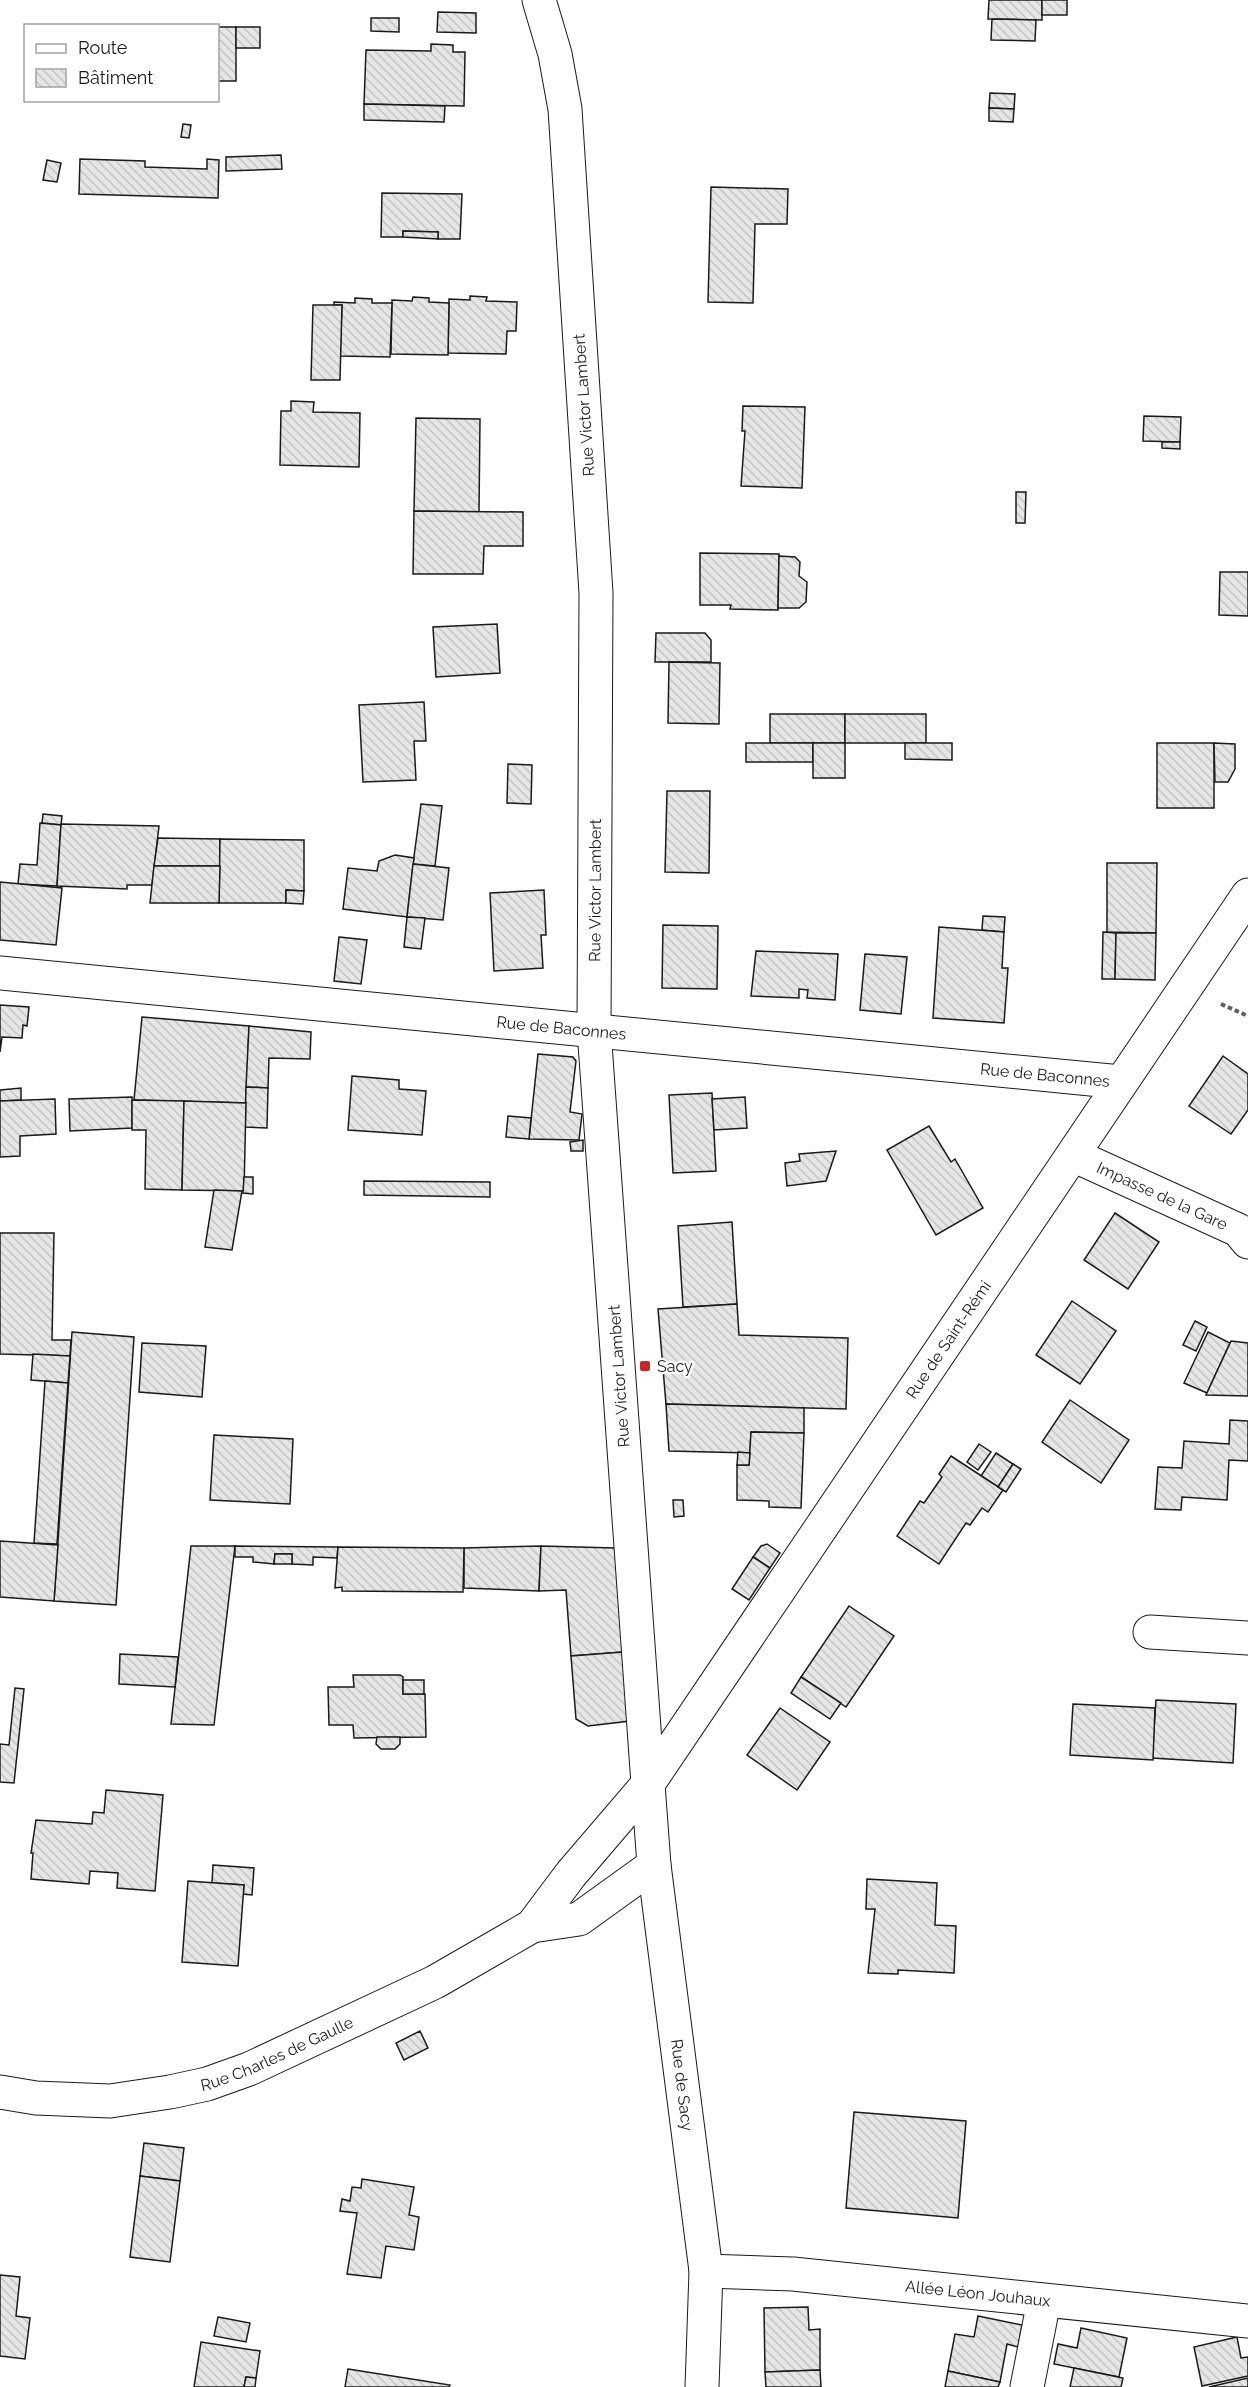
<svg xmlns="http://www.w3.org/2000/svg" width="1248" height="2387" font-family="Raleway,sans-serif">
  <defs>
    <pattern id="building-back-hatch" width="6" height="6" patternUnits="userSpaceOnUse" patternTransform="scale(1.5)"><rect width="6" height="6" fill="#e6e6e6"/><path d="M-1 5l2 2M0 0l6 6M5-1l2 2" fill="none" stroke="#c5c5c5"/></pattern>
  </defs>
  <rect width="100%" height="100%" fill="#fff"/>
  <!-- building -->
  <g fill="url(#building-back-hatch)" stroke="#1a1a1a" stroke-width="1.5">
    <path d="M989 0H1042V20L988 19Z"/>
    <rect x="1042" y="0" width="25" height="15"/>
    <path d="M438 12 476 13V33L437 32Z"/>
    <path d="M371 18H399V32L371 31Z"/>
    <path d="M992 19 1036 20 1035 41 991 40Z"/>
    <rect x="218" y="27" width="18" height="54"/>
    <rect x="236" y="27" width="24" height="21"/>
    <path d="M431 44 453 45V52H465L464 106 364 104 366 50 431 51Z"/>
    <path d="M990 93 1015 94 1014 109 989 108Z"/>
    <path d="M364 104 445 106 444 122 364 120Z"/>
    <path d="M989 108 1014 109 1013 122 989 121Z"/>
    <path d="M183 124 191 125 189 138 181 137Z"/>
    <path d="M281 155 282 169 226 171V157Z"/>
    <path d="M80 159 145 161V167L207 169V159L219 160 218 198 79 194Z"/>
    <path d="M47 160 61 163 57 182 43 180Z"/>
    <path d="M711 187 788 189 787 224H755L753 303 708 302Z"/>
    <path d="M382 193 462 194 460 239H438V232L403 231V237H381Z"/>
    <path d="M403 231 438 232V239L403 237Z"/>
    <path d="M470 296 487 297 486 301 517 302 516 331H507L506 354 448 353 449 299 470 300Z"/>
    <path d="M413 297 429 298V302L449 303 448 355 391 354 392 300 412 301Z"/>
    <path d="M355 298 372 299V303H392L390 357 340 356 342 305H334V302L355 303Z"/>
    <path d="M313 305H342L340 380H311Z"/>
    <path d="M291 401 314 402 313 412 360 413 359 467 280 465 281 411H291Z"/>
    <path d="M743 406 805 407 802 488 741 486 745 431H742Z"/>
    <path d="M1144 416 1181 417 1180 442 1143 441Z"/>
    <path d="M416 418 480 419 479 512 414 511Z"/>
    <path d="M1162 442H1180V449L1162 448Z"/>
    <path d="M1016 492H1026L1025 523H1016Z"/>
    <path d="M414 511 523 512V546H484L483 574H413Z"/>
    <path d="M700 553 779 554 778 610 730 609 731 605H700Z"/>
    <path d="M779 556 795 557 800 562 799 576 807 582 806 602 799 608H778Z"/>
    <path d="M1220 572H1248V616L1219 615Z"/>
    <path d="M497 624 500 673 436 677 433 627Z"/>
    <path d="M656 633H705L711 640V662H655Z"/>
    <path d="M669 662 720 663 719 724 668 723Z"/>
    <path d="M424 702 426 741H414L416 780 363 782 359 705Z"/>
    <rect x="770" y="714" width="75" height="29"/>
    <rect x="845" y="714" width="81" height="29"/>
    <rect x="746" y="743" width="67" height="19"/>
    <rect x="813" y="743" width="32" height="35"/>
    <path d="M905 743H952V760L905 759Z"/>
    <rect x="1157" y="743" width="57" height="65"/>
    <path d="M1214 743 1235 744V769L1228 782H1215Z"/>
    <path d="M508 764 532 765 531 804 507 803Z"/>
    <path d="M667 791H710L709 873 665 872Z"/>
    <path d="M421 804 442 806 435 866 413 864Z"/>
    <path d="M43 814 62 816 61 825 42 823Z"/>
    <path d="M40 823 61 825 57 886 18 884 20 864 37 865Z"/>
    <path d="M61 824 159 826 152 885H127V889L57 886Z"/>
    <path d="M158 838 220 839V866H154Z"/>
    <path d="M220 839 304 840V891L286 890V903H219Z"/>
    <path d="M395 855 414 858 407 917 343 909 348 868 377 871 379 861Z"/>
    <path d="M1107 863H1157L1156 933 1107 932Z"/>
    <path d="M413 864 449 868 443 920 407 917Z"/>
    <path d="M154 866H220L219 903H150Z"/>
    <path d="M0 882 62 888 56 945 0 940Z"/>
    <path d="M286 890 304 891 303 904 286 903Z"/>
    <path d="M544 890 546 935H541L543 968 494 971 490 893Z"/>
    <path d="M983 916 1005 917 1004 932 982 930Z"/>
    <path d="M407 917 425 918 421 949 404 947Z"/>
    <path d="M663 925 718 926 717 989 662 988Z"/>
    <path d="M939 927 1004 932 1002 968H1008L1004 1023 933 1018Z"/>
    <path d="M1103 932 1116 933 1115 979H1102Z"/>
    <path d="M1116 933H1156L1155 980 1115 979Z"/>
    <path d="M339 937 367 940 361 984 334 981Z"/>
    <path d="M756 951 838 954 835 1000 807 998 808 990 799 989V998L751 996Z"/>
    <path d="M865 954 907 957 901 1014 860 1010Z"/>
    <path d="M0 1005 29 1007 27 1026 23 1025 22 1038 2 1037 0 1052Z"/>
    <path d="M142 1017 249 1026 246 1103 134 1100Z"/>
    <path d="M249 1026 311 1032 310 1059 269 1058 268 1088 246 1087Z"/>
    <path d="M538 1054 573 1057 576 1061 570 1112 582 1114 579 1140 529 1139Z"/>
    <path d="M1223 1056 1248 1074V1110L1231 1134 1189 1106Z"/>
    <path d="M352 1076 399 1080V1089L426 1091 422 1135 348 1130Z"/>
    <path d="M246 1087 268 1088 267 1128 245 1127Z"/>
    <path d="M21 1088V1100L0 1101V1090Z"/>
    <path d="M712 1093 716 1171 673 1173 669 1095Z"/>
    <path d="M132 1097V1128L70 1131 69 1099Z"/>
    <path d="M745 1097 747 1128 714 1130 712 1099Z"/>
    <path d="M55 1099 56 1134 20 1136V1156L0 1157V1101Z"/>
    <path d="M132 1100 184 1101 182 1190 145 1189 146 1130H132Z"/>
    <path d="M184 1101 246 1103 244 1191 182 1190Z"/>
    <path d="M508 1116 531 1118 529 1139 506 1137Z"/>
    <path d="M929 1126 951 1162 955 1159 983 1208 936 1235 887 1150Z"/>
    <path d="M583 1140V1151H571L570 1142Z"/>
    <path d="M836 1151 826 1181 787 1186 785 1163 800 1161 799 1154Z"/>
    <path d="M244 1177H253V1194L243 1193Z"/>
    <path d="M364 1181 490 1182V1197L364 1195Z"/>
    <path d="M214 1190 242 1191 232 1250 205 1247Z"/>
    <path d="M1115 1213 1159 1242 1128 1289 1084 1260Z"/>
    <path d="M732 1222 737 1304 683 1307 678 1226Z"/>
    <path d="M0 1233H54L52 1340H71L70 1356 0 1354Z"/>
    <path d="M1072 1301 1116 1331 1080 1384 1036 1355Z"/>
    <path d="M737 1304 739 1335 848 1338 846 1409 666 1404 658 1309Z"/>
    <path d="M1195 1321 1207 1327 1196 1351 1183 1345Z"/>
    <path d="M72 1332 134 1337 116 1605 54 1601Z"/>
    <path d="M1208 1332 1230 1343 1207 1393 1184 1383Z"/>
    <path d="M1231 1341 1248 1343V1396L1206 1395Z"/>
    <path d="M142 1343 206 1346 202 1397 139 1392Z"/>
    <path d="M33 1354 70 1356 68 1383 31 1380Z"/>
    <path d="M45 1381 68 1383 57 1544 34 1543Z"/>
    <path d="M1070 1400 1129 1440 1101 1483 1042 1442Z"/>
    <path d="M666 1404 804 1408V1433L751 1432 750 1453 669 1451Z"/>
    <path d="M1230 1420 1248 1421V1461L1229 1460 1227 1500 1182 1497 1181 1510 1155 1509 1158 1467 1182 1468 1184 1441 1229 1444Z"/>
    <path d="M751 1432 804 1433 801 1508 769 1507V1501L737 1500V1465H749Z"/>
    <path d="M214 1435 293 1439 290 1504 210 1500Z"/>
    <path d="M979 1444 991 1452 978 1470 967 1462Z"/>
    <path d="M738 1452 750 1453 749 1465H737Z"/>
    <path d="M996 1453 1013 1464 998 1487 981 1476Z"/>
    <path d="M951 1456 1003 1490 988 1512 982 1508 970 1525 966 1523 939 1564 897 1536 920 1501 924 1503 942 1477 939 1474Z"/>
    <path d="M1013 1464 1021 1469 1006 1492 998 1487Z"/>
    <path d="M673 1500H683L684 1516 674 1517Z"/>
    <path d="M0 1541 58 1545 54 1601 0 1597Z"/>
    <path d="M767 1544 780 1553 770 1568 753 1557 761 1546Z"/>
    <path d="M191 1546H235L214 1725 171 1724Z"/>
    <path d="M235 1546 338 1547 337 1558 313 1557V1565L292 1564V1554H275L274 1564 253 1562V1557H235Z"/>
    <path d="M541 1546 539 1591 464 1588V1548Z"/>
    <path d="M541 1546 615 1548 623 1652 571 1656 566 1590 539 1591Z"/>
    <path d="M338 1547 464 1548 463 1592 342 1591V1587L335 1588Z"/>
    <path d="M275 1554H292V1564H274Z"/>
    <path d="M753 1557 770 1568 749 1600 732 1589Z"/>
    <path d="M849 1606 894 1636 846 1707 801 1677Z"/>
    <path d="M623 1652 630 1721 588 1726 576 1719 571 1656Z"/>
    <path d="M120 1654 178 1657 175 1687 119 1684Z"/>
    <path d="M353 1675H400L403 1677V1694H425L426 1737 354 1738 353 1725H329L328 1687H354Z"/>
    <path d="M801 1677 841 1703 830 1719 791 1693Z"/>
    <rect x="403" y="1680" width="21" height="14"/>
    <path d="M15 1688 24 1689 14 1783 0 1782V1744L9 1745Z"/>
    <path d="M1156 1700 1236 1704 1233 1763 1152 1758Z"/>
    <path d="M1073 1704 1155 1708 1153 1760 1070 1755Z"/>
    <path d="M780 1708 830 1742 797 1790 747 1755Z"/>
    <path d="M377 1737H400V1744L395 1749H381L376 1744Z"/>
    <path d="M106 1790 163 1795 155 1891 117 1888 118 1873 90 1871 89 1884 31 1879 33 1853H31L36 1820 92 1824 93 1812 104 1813Z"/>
    <path d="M213 1865 254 1868 252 1895 243 1894 244 1885 212 1883Z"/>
    <path d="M867 1879 937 1883 935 1925 956 1926 954 1973 898 1970V1974L868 1973 875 1909H866Z"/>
    <path d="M188 1881 244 1885 238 1966 182 1962Z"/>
    <path d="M420 2031 428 2048 404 2060 396 2043Z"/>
    <path d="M854 2112 966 2121 958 2218 846 2208Z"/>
    <path d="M144 2143 184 2148 180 2181 140 2176Z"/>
    <path d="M140 2176 180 2181 170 2262 130 2257Z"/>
    <path d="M362 2179 414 2187 409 2215 419 2217 414 2250 386 2246 381 2278 347 2274 357 2213 340 2211 342 2199 350 2201 352 2187 361 2188Z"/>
    <path d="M0 2275 20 2277 16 2316 30 2318 25 2359 0 2356Z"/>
    <path d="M808 2307 809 2330 820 2329V2370L765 2372 764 2308Z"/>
    <path d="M978 2316 1022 2325 1018 2347 1007 2344 1000 2382 948 2371 955 2334 974 2337Z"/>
    <path d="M218 2317 250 2323 246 2342 214 2336Z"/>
    <path d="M1081 2328 1127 2338 1119 2377 1054 2364 1058 2344 1077 2348Z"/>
    <path d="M1237 2337 1241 2358 1248 2357V2376L1202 2386 1194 2347Z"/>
    <path d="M201 2342 260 2351 256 2378 246 2377 244 2387H194Z"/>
    <path d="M1074 2368 1123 2378 1121 2387H1070Z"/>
    <path d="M348 2369 450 2385 449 2387H345Z"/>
    <path d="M820 2370 821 2387H766L765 2372Z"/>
    <path d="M948 2371 1000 2382 998 2387H945Z"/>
    <path d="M246 2377 256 2378 255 2387H244Z"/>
    <path d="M1248 2378V2387H1209Z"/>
  </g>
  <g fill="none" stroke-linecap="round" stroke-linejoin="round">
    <!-- minor casing -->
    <g stroke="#1a1a1a" stroke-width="35">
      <g id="minor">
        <path id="s1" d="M0 973 1121 1082"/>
        <path id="s2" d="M1073 1155 1238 1230 1248 1242"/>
        <path d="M1150 1632 1248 1638"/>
        <path d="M532 1926 579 1919 654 1865"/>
        <path id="s3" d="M706 2271 793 2274 1248 2321"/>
        <path id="s4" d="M702 2387 706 2271 654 1865 648 1784 1248 895"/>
        <path d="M1027 2387 1044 2301"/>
      </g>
    </g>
    <!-- tertiary casing -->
    <g stroke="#1a1a1a" stroke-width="35">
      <g id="tertiary">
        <path id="s5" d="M0 2092 36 2098 110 2101 170 2092 207 2084 249 2069 435 1982 532 1926 571 1874 648 1784 594 1030 596 593 565 109 555 54 539 0"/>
      </g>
    </g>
    <!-- path -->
    <path stroke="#5f5f5f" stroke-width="4" stroke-dasharray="4.5 3" stroke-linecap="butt" d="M1221 1004 1248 1016"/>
    <!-- minor -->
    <use href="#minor" stroke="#fff" stroke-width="33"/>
    <!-- tertiary -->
    <use href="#tertiary" stroke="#fff" stroke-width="33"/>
  </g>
  <!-- markers -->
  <rect fill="#c62828" stroke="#fff" stroke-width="2" x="639" y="1360" width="12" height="12" rx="3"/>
  <g text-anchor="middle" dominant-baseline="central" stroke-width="4.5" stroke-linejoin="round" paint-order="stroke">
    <!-- street labels -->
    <g font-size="16" fill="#1a1a1a" stroke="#fff">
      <text transform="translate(584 405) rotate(-94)">Rue Victor Lambert</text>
      <text stroke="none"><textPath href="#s5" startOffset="1650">Rue Victor Lambert</textPath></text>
      <text stroke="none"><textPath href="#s1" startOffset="564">Rue de Baconnes</textPath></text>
      <text stroke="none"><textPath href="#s1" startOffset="1050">Rue de Baconnes</textPath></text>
      <text stroke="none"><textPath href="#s2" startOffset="98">Impasse de la Gare</textPath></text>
      <text stroke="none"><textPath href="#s4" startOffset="1143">Rue de Saint-Rémi</textPath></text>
      <text transform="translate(619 1376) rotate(-94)">Rue Victor Lambert</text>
      <text stroke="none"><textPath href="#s5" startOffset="285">Rue Charles de Gaulle</textPath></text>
      <text transform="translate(682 2085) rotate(83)">Rue de Sacy</text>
      <text stroke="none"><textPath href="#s3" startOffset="273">Allée Léon Jouhaux</textPath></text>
    </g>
    <!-- poi labels -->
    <g font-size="16" fill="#1a1a1a" stroke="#fff" text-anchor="start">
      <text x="657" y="1366">Sacy</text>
    </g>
  </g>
  <!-- legend -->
  <rect x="24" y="24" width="195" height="78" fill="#ffffff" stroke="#a3a3a3" stroke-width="1.5"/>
  <rect x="36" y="44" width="30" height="9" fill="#ffffff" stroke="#a3a3a3" stroke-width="1.5"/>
  <text x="78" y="54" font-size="18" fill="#1a1a1a">Route</text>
  <rect x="36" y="69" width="30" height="18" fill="url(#building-back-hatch)" stroke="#a3a3a3" stroke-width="1.5"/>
  <text x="78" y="84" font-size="18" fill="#1a1a1a">Bâtiment</text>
</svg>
